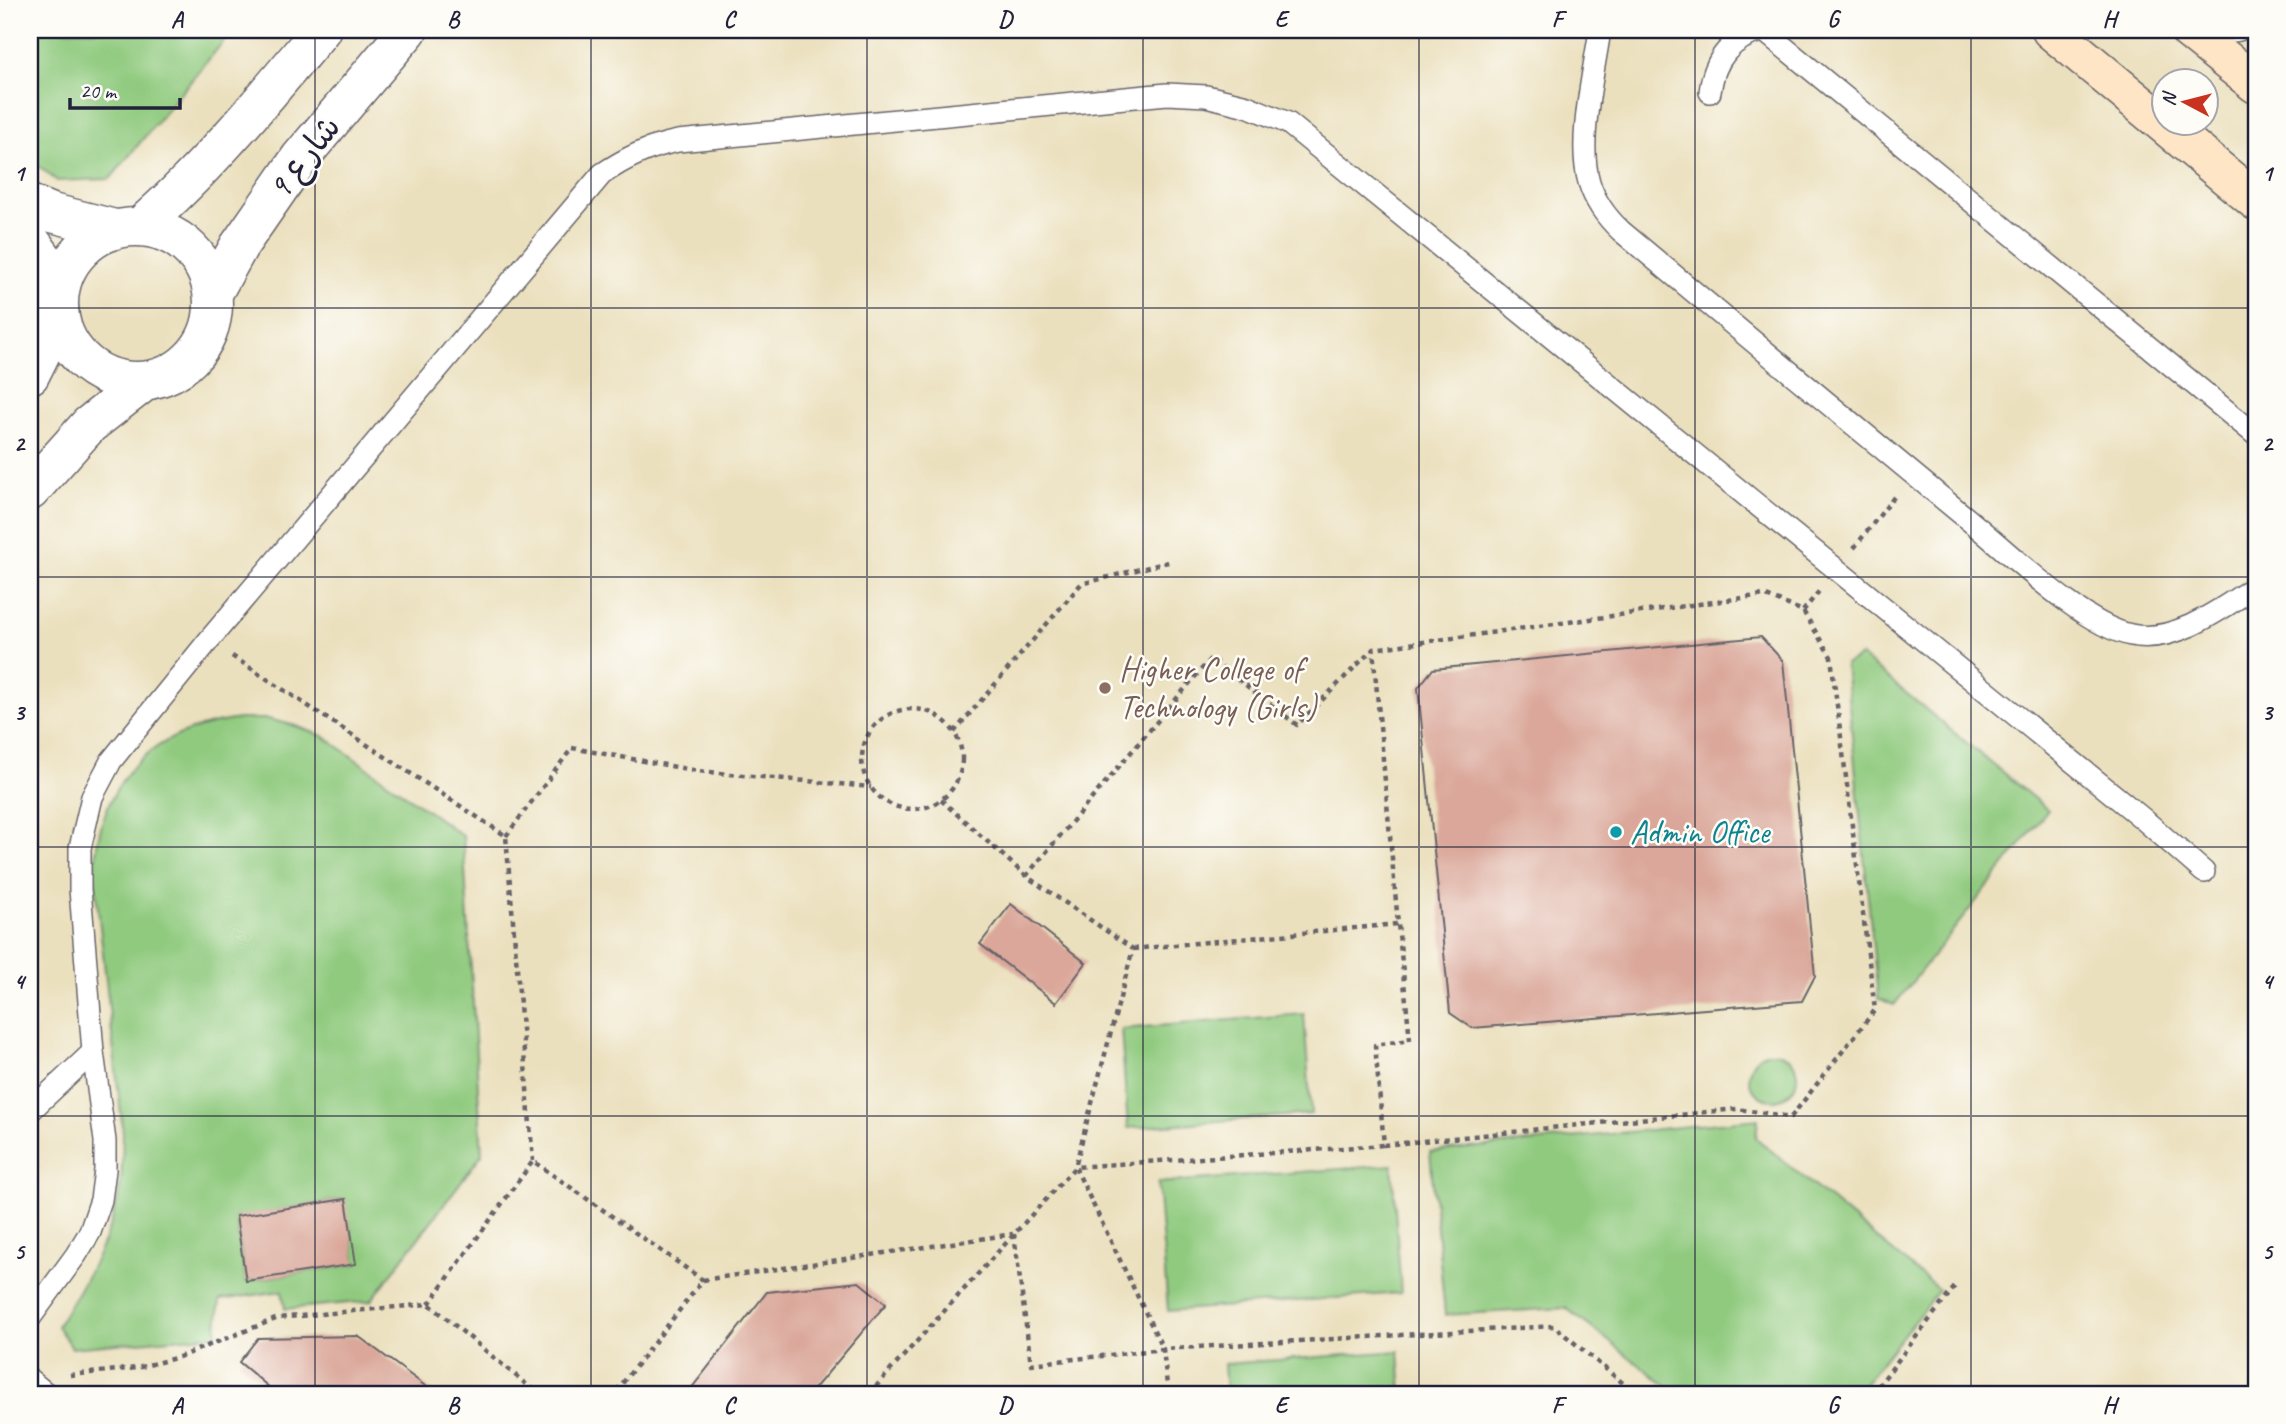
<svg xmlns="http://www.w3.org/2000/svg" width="2286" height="1424" font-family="Caveat,'Playpen Sans Arabic',sans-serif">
  <rect width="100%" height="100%" fill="#fdfcf7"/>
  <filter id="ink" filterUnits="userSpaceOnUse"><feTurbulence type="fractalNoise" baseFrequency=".0143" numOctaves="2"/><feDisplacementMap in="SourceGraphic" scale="14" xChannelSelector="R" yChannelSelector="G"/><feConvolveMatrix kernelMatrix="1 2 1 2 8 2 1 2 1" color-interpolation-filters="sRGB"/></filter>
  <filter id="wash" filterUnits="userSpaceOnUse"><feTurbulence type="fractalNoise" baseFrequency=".00686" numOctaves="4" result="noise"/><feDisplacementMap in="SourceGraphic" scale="28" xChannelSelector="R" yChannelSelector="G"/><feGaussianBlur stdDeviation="1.57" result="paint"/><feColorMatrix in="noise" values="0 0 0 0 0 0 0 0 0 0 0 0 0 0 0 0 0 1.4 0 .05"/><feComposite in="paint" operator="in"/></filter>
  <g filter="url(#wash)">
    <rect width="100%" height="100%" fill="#ebe0be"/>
    <!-- green -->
    <g fill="#90ca7f" stroke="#59765d" stroke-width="2" fill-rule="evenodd">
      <path d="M30 30H233L110 179 57 181 30 159Z"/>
      <path d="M1861 656 2048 810 1894 1005 1878 998 1845 664Z"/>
      <path d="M240 719H268L296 726 323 736 463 836 482 1154 371 1301 285 1309 282 1291 220 1300 216 1335 72 1348 57 1326C84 1282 112 1239 120 1187 123 1169 122 1151 123 1133L94 873C99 780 150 730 240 719ZM345 1199 356 1264 246 1281 236 1217Z"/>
      <path d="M1304 1014 1311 1114 1128 1128 1121 1029Z"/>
      <circle cx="1773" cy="1076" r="24"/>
      <path d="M1758 1119 1756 1138 1939 1290 1856 1394H1677L1566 1308 1445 1315 1430 1152Z"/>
      <path d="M1392 1165 1401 1293 1168 1311 1158 1183Z"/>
      <path d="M1399 1351 1402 1394H1226L1224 1364Z"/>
    </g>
    <g id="blocks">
      <!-- building -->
      <g fill="#daa79a">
        <path d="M1761 637 1783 661 1815 976 1802 1001 1472 1028 1450 1013 1418 688 1433 669Z"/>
        <path d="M1011 904 1086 963 1056 1003 980 944Z"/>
        <path d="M346 1199 356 1264 246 1281 236 1216Z"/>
        <path d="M859 1282 886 1304 810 1394H687L767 1292Z"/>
        <path d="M358 1336 436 1394H277L239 1362 258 1338Z"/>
      </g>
    </g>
  </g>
  <g filter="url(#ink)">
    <use href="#blocks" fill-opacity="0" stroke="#686469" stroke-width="2"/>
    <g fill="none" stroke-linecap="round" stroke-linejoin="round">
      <!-- service casing -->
      <g stroke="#686469" stroke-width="24">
        <g id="service">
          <path d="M1600 30C1594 72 1577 141 1589 182 1595 202 1606 217 1621 231 1739 330 1857 428 1976 526 2015 558 2083 625 2131 635 2175 644 2221 609 2256 586"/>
          <path d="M1763 30 2256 435"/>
          <path d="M2196 33 2211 34 2239 30"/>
          <path d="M1710 92C1714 59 1731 38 1764 30"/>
          <path d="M30 1111 93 1052"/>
          <path d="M30 1318 76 1255 90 1232 101 1200 105 1170V1141L93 1052 80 889V848L92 797 111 761 209 640 602 174C626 158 648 147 678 141L1167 94 1206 96 1247 106 1288 123 2142 818 2204 872"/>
          <path d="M30 1380 47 1394"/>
        </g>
      </g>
      <!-- minor casing -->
      <g stroke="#686469" stroke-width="41">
        <g id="minor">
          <path d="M30 204 52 213 115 229"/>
          <path d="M30 240 61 283"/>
        </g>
      </g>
      <!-- tertiary casing -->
      <g stroke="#686469" stroke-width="41">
        <g id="tertiary">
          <path d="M141 226C208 167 264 99 321 30"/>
          <circle cx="136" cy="304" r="77"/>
          <path d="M213 293 239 246 300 158 408 30"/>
          <path d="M30 375 48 339 59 308"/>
          <path d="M30 491 89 425 144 382"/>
        </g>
      </g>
      <!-- secondary casing -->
      <g stroke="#686469" stroke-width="41">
        <g id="secondary">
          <path d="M2051 30 2256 201"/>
          <path d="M2189 30 2256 84"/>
        </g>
      </g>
      <!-- path -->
      <g stroke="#686469" stroke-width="4.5" stroke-dasharray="5 5" stroke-linecap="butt">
        <path d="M1854 548 1894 497"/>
        <path d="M1803 611 1820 590"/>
        <path d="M232 656 506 836 533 1161"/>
        <circle cx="912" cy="759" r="50"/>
        <path d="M954 732 1081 584 1172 561"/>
        <path d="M941 800 1026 876 1133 949 1075 1167 1163 1349 1168 1394"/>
        <path d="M506 836 572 748 698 771 871 787"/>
        <path d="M1026 876 1211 658 1297 725 1372 650"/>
        <path d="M1133 949 1398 924 1373 649 1764 595 1803 611 1831 657 1875 1010 1791 1117 1737 1109 1384 1145 1375 1045 1410 1040 1398 924"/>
        <path d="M1014 1234 1031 1364 1163 1349 1554 1326 1636 1394"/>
        <path d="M703 1280 1013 1234"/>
        <path d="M429 1304 533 1161 703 1280 614 1394"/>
        <path d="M70 1375 137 1368 179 1357 278 1318 429 1304 538 1394"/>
        <path d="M869 1394 1075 1167 1384 1145"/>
        <path d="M1872 1394 1957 1284"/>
      </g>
      <!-- service -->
      <use href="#service" stroke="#fff" stroke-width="21"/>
      <!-- minor -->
      <use href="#minor" stroke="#fff" stroke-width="38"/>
      <!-- tertiary -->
      <use href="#tertiary" stroke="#fff" stroke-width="38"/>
      <!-- secondary -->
      <use href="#secondary" stroke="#fde5c5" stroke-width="38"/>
    </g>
  </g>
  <!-- grid -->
  <path fill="none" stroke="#22223b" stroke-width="2" stroke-opacity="0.55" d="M315 30V1394M591 30V1394M867 30V1394M1143 30V1394M1419 30V1394M1695 30V1394M1971 30V1394M30 308H2256M30 577H2256M30 847H2256M30 1116H2256"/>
  <!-- markers -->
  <circle fill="#8d6e63" stroke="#fdfcf7" stroke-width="2.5" cx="1105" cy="688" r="7"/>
  <circle fill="#0f9aa8" stroke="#fdfcf7" stroke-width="2.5" cx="1616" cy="832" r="7"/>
  <g text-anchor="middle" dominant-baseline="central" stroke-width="5" stroke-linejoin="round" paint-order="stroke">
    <!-- street labels -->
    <g font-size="33" fill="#22223b" stroke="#fdfcf7">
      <text transform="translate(304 157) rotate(-52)">شارع 9</text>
    </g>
    <!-- education labels -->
    <g font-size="33" fill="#785e54" stroke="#fdfcf7" text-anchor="start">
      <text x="1119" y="669">Higher College of<tspan x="1119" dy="38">Technology (Girls)</tspan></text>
    </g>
    <!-- culture labels -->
    <g font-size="33" fill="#0d838f" stroke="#fdfcf7" text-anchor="start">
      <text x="1630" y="832">Admin Office</text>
    </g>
  </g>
  <!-- margin -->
  <rect width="2286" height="1424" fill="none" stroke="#fdfcf7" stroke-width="77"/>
  <!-- north arrow -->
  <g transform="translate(2185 102) rotate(277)"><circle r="33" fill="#fdfcf7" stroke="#a5a5ac" stroke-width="2"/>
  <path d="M0-5L12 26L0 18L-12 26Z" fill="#c8321e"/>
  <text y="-10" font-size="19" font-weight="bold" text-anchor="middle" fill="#22223b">N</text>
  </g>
  <!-- scale -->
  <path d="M70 98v10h110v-10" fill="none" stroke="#22223b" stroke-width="3.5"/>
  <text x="80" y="98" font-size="21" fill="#22223b" stroke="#fdfcf7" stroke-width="5" paint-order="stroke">20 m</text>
  <rect x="38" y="38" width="2210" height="1348" fill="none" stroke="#22223b" stroke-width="2.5"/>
  <g font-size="23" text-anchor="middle" font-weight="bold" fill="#22223b">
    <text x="177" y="27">A</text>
    <text x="453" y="27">B</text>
    <text x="729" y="27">C</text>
    <text x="1005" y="27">D</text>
    <text x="1281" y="27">E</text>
    <text x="1557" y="27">F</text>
    <text x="1833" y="27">G</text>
    <text x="2109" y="27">H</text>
    <text x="19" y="181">1</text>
    <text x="2267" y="181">1</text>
    <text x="19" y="451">2</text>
    <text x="2267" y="451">2</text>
    <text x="19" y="720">3</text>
    <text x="2267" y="720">3</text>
    <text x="19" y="989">4</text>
    <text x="2267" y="989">4</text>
    <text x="19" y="1259">5</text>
    <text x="2267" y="1259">5</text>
    <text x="177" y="1413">A</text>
    <text x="453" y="1413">B</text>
    <text x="729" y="1413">C</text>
    <text x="1005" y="1413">D</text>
    <text x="1281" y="1413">E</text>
    <text x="1557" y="1413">F</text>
    <text x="1833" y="1413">G</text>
    <text x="2109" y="1413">H</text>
  </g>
</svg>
